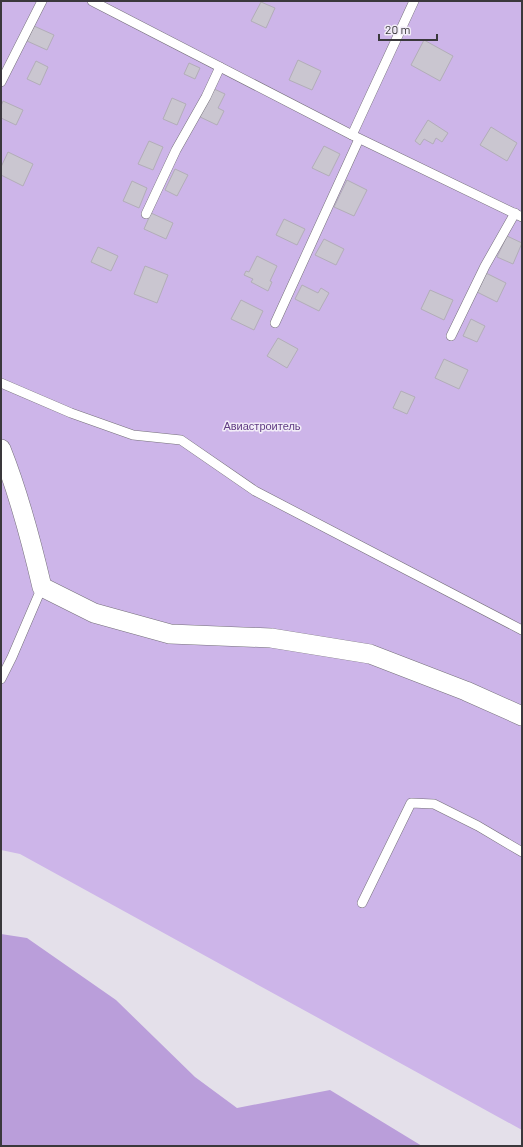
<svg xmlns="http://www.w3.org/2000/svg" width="523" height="1147" font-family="Barlow,sans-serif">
  <rect width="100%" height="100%" fill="#e4e0ea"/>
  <!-- green -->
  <path fill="#cdb5e9" d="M1 1H522V1130L20 854 1 850Z"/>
  <!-- forest -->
  <path fill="#ba9eda" d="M1 934 27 938 116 1000 195 1077 237 1108 330 1090 422 1146H1Z"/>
  <!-- building -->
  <g fill="#cac6d0" stroke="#b2adb8">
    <path d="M261 2 275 8 266 28 251 21Z"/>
    <path d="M34 26 54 35 47 50 27 41Z"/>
    <path d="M424 40 453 56 440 81 411 65Z"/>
    <path d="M298 60 321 71 312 90 289 80Z"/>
    <path d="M36 61 48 67 40 85 27 79Z"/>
    <path d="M189 63 200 68 195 79 184 74Z"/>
    <path d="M212 88 225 94 218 108 224 111 217 125 198 116Z"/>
    <path d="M172 98 186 104 177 125 163 119Z"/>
    <path d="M3 101 23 110 16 125 1 118V106Z"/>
    <path d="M428 120 448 133 442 142 436 138 433 144 424 139 420 145 415 141Z"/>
    <path d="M491 127 517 143 507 161 480 145Z"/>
    <path d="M149 141 163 147 153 170 138 164Z"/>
    <path d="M324 146 340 154 329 176 312 168Z"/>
    <path d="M8 152 33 164 23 186 1 175V167Z"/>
    <path d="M175 169 188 175 177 196 165 190Z"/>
    <path d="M347 180 367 190 354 216 334 207Z"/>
    <path d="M132 181 147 188 139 208 123 201Z"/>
    <path d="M151 213 173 223 166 239 144 229Z"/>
    <path d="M284 219 305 229 297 245 276 235Z"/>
    <path d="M507 236 522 243 513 264 497 257Z"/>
    <path d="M324 239 344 249 336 265 315 255Z"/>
    <path d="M98 247 118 256 111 271 91 262Z"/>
    <path d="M257 256 277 266 270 281 272 282 268 291 251 282 253 279 244 275 246 271 249 272Z"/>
    <path d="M145 266 168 275 157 303 134 294Z"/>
    <path d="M486 273 506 283 497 302 477 292Z"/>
    <path d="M302 285 318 293 321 288 329 293 319 311 295 299Z"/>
    <path d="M430 290 453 300 444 320 421 309Z"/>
    <path d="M241 300 263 311 254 330 231 319Z"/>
    <path d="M471 319 485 326 477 342 463 336Z"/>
    <path d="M278 338 298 349 287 368 267 356Z"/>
    <path d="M444 359 468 370 459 389 435 378Z"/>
    <path d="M401 391 415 397 407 414 393 408Z"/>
  </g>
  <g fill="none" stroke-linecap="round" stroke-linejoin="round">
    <!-- lane casing -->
    <g stroke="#75707a" stroke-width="10">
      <g id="lane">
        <path d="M92 1 352 135 522 217"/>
        <path d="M1 82 42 1"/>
        <path d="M352 135 414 1"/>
        <path d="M146 214 176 150 206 97 220 67"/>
        <path d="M275 323 359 139"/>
        <path d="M451 336 485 266 515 213"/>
        <path d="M1 383 71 413 133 435 181 440 255 491 522 630"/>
        <path d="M1 679 12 657 42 587"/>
        <path d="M362 903 411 803 434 804 478 826 522 852"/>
      </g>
    </g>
    <!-- street casing -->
    <g stroke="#75707a" stroke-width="20">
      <path id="street" d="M1 449C19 494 31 540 42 587L94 613 170 634 271 638 370 654 466 691 522 716"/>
    </g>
    <!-- lane -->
    <use href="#lane" stroke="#fff" stroke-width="9"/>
    <!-- street -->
    <use href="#street" stroke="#fff" stroke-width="19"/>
  </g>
  <g text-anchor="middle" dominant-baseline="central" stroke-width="3" stroke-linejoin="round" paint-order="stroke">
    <!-- park labels -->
    <g font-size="11" fill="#603b83" stroke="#f2edf8">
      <text x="262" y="425">Авиастроитель</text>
    </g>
  </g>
  <!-- border -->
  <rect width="523" height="1147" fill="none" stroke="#3a383c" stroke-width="4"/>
  <!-- scale -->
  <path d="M379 34v6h58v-6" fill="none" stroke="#3a383c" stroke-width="2"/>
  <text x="385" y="34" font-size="12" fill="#3a383c" stroke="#f2edf8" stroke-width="3" paint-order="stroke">20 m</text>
</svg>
